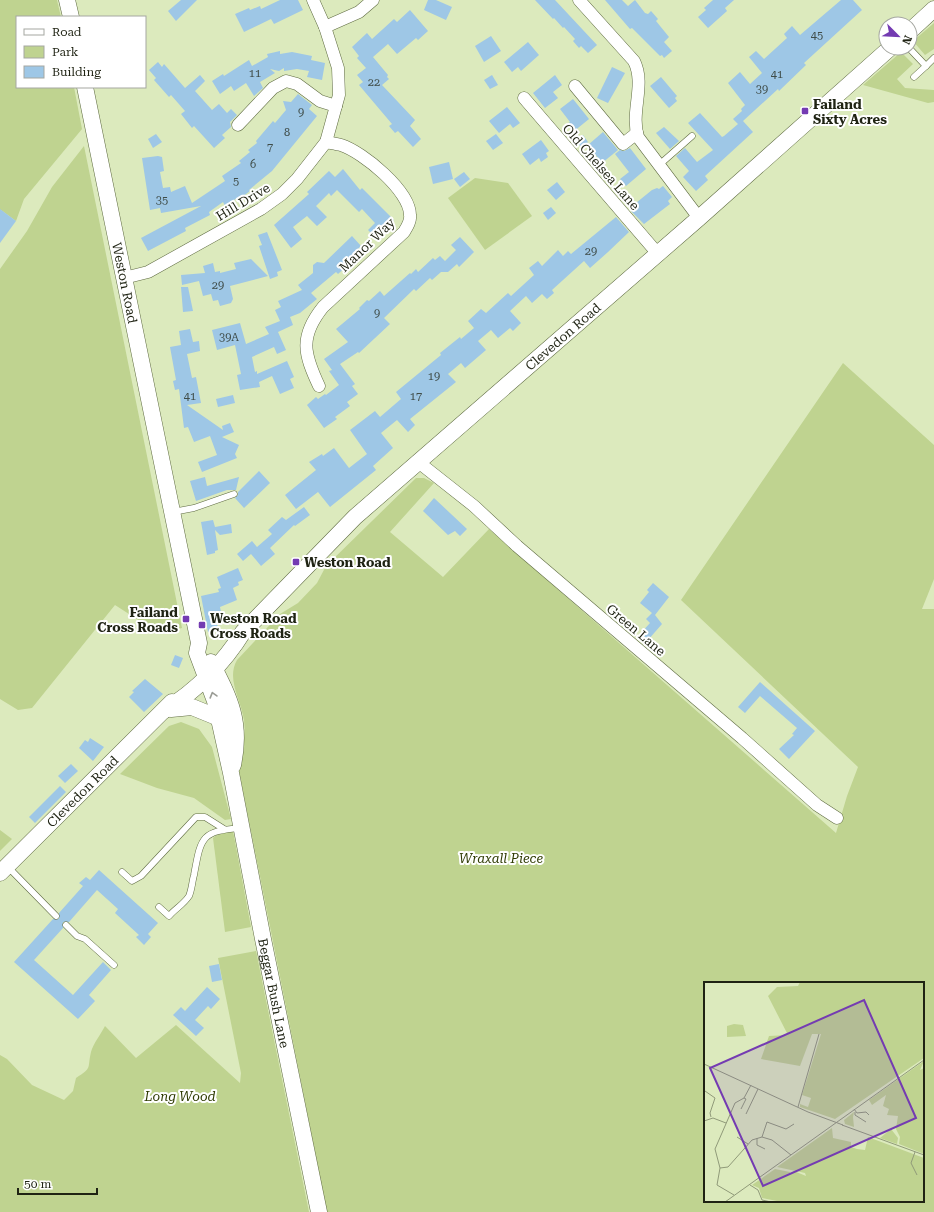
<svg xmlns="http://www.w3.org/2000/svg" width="934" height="1212" font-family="'Roboto Serif',serif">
  <rect width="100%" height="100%" fill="#dceabd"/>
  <!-- green -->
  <g fill="#bfd390" fill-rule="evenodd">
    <path d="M0 0H57L61 17H17V87H74L82 129 24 199 16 221 1 210 0 211Z"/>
    <path d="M934 23V49L925 55 913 41Z"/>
    <path d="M901 52 913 64 897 79 905 88 934 90V102L928 103 863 85Z"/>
    <path d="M84 146 182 628 160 634 115 605 32 708 18 710 0 699V269L27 231 52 187Z"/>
    <path d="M475 178 508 183 532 216 485 250 448 198Z"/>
    <path d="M843 363 934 445V579L922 609H934V1212H327L239 771C242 755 246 737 244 720 241 700 226 679 237 660L280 614 298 603 317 583 326 566 416 478H424L434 483 390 532 443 577 489 529 836 833 847 796 858 767 681 600ZM705 983H923V1201H705Z"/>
    <path d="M181 722 199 729 212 747 231 819 225 820 194 798 157 788 120 774 169 726Z"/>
    <path d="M0 830 12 839 0 851Z"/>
    <path d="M233 831 251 927 225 932 213 838 219 833Z"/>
    <path d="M256 951 309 1212H0V1055L7 1059 32 1085 64 1100 73 1091 76 1078C93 1067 87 1069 91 1052 93 1044 101 1034 105 1026L136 1058 176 1025 240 1083 241 1073 218 958Z"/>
  </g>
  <!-- building -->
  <g fill="#9ec7e6">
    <path d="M181 0H197L176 21 168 11Z"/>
    <path d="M280 0H298L303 10 274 24 271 19 244 32 235 14 249 8 250 10 260 6 261 9Z"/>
    <path d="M428 0H436L452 7 446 20 424 10Z"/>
    <path d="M535 0H555L597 45 588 53 581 46 579 48 573 41 575 39 564 27 563 28 554 18 553 19Z"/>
    <path d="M605 0H622L628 6 635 0 645 13 648 14 651 11 658 19 656 21 669 37 664 42 672 51 664 58 662 55 660 56 632 28 630 29Z"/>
    <path d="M713 0H734L725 8 727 11 708 28 698 17 706 10 704 8Z"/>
    <path d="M841 0H853L862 10 804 63 806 65 779 91 778 89 743 121 753 132 705 176 708 180 696 191 683 177 689 171 676 156 685 148 697 162 713 150 688 123 700 113 722 137 724 136 738 124 733 119 742 111 741 109 745 105 728 83 740 72 750 84 762 73 749 57 756 51 764 59 787 38 784 34 792 26 800 35Z"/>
    <path d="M410 10 428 31 418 40 416 38 397 54 388 44 373 57 388 75 387 77 389 79 382 85 415 120 410 126 421 139 413 147 398 131 395 133 389 126 392 124 359 85 363 82 357 75 366 68 357 58 359 56 352 47 367 33 372 39 394 19 397 22Z"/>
    <path d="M491 36 501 51 484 62 475 46Z"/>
    <path d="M528 42 539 55 521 71 518 67 512 72 504 62Z"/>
    <path d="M280 51V54L292 52 312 56 311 60 325 63 322 80 307 77 309 71 297 69 284 71V68L279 71 270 69 275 73 260 82 263 88 254 96 246 83 234 91 231 86 220 94 212 81 223 74 224 76 249 60 252 66 268 57 267 54Z"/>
    <path d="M158 62 162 67 164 64 185 88 200 75 205 81 195 91 212 110 219 104 227 113 231 109 237 115 230 122 231 127 222 135 225 138 214 148 194 126 192 128 181 114 185 111 171 95 169 97 154 80 156 78 149 70Z"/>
    <path d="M612 67 625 73 608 103 597 98Z"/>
    <path d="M492 75 498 85 490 89 484 80Z"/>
    <path d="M555 75 562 85 553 92 558 98 545 108 533 93Z"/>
    <path d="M661 77 677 96 675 98 677 101 669 108 650 86Z"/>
    <path d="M298 94 312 105 309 109 317 116 272 171 249 190 250 191 238 200 237 198 225 206 223 202 209 212 210 215 185 228 186 231 148 251 141 238 201 206 161 213 160 208 150 210 142 158 158 156 162 157 164 171 160 172 163 188 170 187 171 192 185 186 192 203 225 181 222 176 241 163 239 161 250 152 248 150 257 143 256 141 273 121 275 123 286 110 283 101 291 102Z"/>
    <path d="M573 99 589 119 573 132 567 124 570 122 560 109Z"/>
    <path d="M507 107 520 123 513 128 510 124 499 133 489 121Z"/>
    <path d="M664 127 679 141 670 149 656 133Z"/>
    <path d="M603 132 618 150 602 163 588 145Z"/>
    <path d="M156 134 162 142 153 148 148 139Z"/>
    <path d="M496 134 503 143 493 150 486 141Z"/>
    <path d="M583 135 588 142 581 147 576 141Z"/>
    <path d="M541 140 549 151 546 153 548 157 541 162 539 158 530 165 522 154Z"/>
    <path d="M630 148 646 169 626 186 620 179 629 172 615 154 620 150 624 151Z"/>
    <path d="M449 162 453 179 433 184 429 167Z"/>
    <path d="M343 169 360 190 362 188 394 220 374 236 368 230 375 223 362 209 359 212 337 190 331 196 329 193 316 206 327 217 317 226 307 216 293 227 302 239 291 248 274 225 309 194 307 192 329 171 335 177Z"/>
    <path d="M464 172 470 179 460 187 454 179Z"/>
    <path d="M557 182 565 192 556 200 547 190Z"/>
    <path d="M663 186 672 197 668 201 670 204 644 224 631 211 633 209 631 207 652 190 657 188 659 189Z"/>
    <path d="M551 207 556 213 548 220 543 213Z"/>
    <path d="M0 209 16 221 0 243Z"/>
    <path d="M616 217 629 232 608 252 590 268 584 261 552 290 554 293 547 299 542 294 532 303 526 296 510 311 521 323 513 331 510 328 498 338 491 330 478 341 486 350 465 368 461 363 448 374 456 382 410 419 415 425 408 432 397 420 381 433 393 448 373 466 376 470 330 507 318 492 296 509 285 495 316 470 309 462 322 454 323 456 334 448 349 468 367 454 350 430 375 411 380 417 401 399 396 392 441 355 440 353 460 337 461 339 474 328 468 321 481 309 486 313 508 293 511 296 534 275 529 268 538 261 542 266 558 250 563 256 568 251 571 254Z"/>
    <path d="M267 232 282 270 277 272 278 276 270 279 259 246 262 245 258 235Z"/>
    <path d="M352 236 361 246 346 261 349 264 338 274 336 272 311 293 317 299 300 313 290 317 293 325 278 332 286 350 277 354 274 347 252 357 255 372 257 371V374L287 361 294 377 290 379 294 388 280 394 272 376 259 382 260 387 240 390 237 375 241 374 235 345 217 350 212 330 240 323 246 344 269 334 265 327 280 321 275 310 281 307 278 301 302 290 298 285 313 273V265L317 262 324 263Z"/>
    <path d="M460 237 474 252 459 267 457 264 448 272H441L432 280 430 278 416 291 414 289 384 318 390 324 359 353 358 352 340 364 355 384 352 386 358 394 347 402 350 406 335 417 337 419 324 428 307 405 316 397 318 399 325 394 326 395 339 385 329 371 332 370 324 359 348 342 336 329 360 309 359 308 367 300 369 301 380 291 384 296 410 273 411 274 416 269 418 272 433 258 435 260 440 256 445 261 456 250 451 245Z"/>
    <path d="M251 259 268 276 230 286 233 299 231 303 220 306 218 300 213 301 211 294 203 296 199 281 182 285 181 275 205 273 203 266 213 263 215 272 220 271V273L236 269 234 263Z"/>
    <path d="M181 287H188L193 311 183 312Z"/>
    <path d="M190 329 193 342 199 341 200 351 187 354 192 378 196 377 201 403 187 405 223 430 222 426 230 423 234 432 222 437 239 445 235 454 237 458 202 472 198 462 217 455 210 436 194 442 188 427 184 428 179 389 175 390 173 381 176 380 170 347 181 345 179 331Z"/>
    <path d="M233 395 235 403 218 407 216 399Z"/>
    <path d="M259 471 270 483 244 508 235 498 238 495V492Z"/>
    <path d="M205 477 207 486 239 477 236 490H227L196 501 190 481Z"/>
    <path d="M434 498 467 529 460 536 455 531 448 535 423 511Z"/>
    <path d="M304 507 310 515 295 526 294 525 270 548 275 554 261 566 251 554 243 561 237 554 252 541 257 547 272 534 268 530 282 517 286 520Z"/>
    <path d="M213 520 215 527 231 524 232 533 220 535 215 530 218 550 215 551V553L207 555 201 522Z"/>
    <path d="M238 568 243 580 238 582 239 585 233 588 237 600 220 607 223 622 217 624 219 630 208 632 201 596 219 592 218 589 221 588 217 577Z"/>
    <path d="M653 583 669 597 655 615 662 624 648 640 641 633 650 623 646 619 652 613 640 603 649 592 647 590Z"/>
    <path d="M175 655 183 658 179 668 171 665Z"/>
    <path d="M145 679 163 694 144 712 129 697 134 692 132 691Z"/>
    <path d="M760 682 815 731 789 759 779 749 794 735 792 734 797 728 760 696 745 713 738 707Z"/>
    <path d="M90 738 104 747 93 761 79 748 85 740 88 742Z"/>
    <path d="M71 764 78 771 65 783 58 776Z"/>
    <path d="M60 786 66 792 35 823 29 817Z"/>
    <path d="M99 870 158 923 148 934 151 937 144 945 136 937 139 935 115 913 118 909 97 890 69 922H63V928L34 960 73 995 103 962 111 970 89 995 95 1001 78 1019 14 962 53 919H59V913L83 886 79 883 86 877 90 880Z"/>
    <path d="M219 964 222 980 212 982 209 966Z"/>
    <path d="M207 987 220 999 211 1009 208 1006 195 1020 204 1028 196 1036 173 1015 181 1007 185 1011Z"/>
  </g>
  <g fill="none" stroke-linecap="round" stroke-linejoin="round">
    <!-- lane casing -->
    <g stroke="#5f6b42" stroke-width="7">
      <g id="lane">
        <path d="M909 48 926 66 934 58"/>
        <path d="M914 77 926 66"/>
        <path d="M659 165 692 136"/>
        <path d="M173 512 194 508 234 494"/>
        <path d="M8 867 56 916"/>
        <path d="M122 872 132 881 141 876 196 817H205L224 829"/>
        <path d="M159 907 169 916C175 909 184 904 189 896 192 889 192 882 194 875 201 837 201 831 241 828"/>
        <path d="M66 925 77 936 85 939 114 965"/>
      </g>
    </g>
    <!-- street casing -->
    <g stroke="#5f6b42" stroke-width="13">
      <g id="street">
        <path d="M579 0 634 61C646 85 630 112 638 137L699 218"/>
        <path d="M325 27 359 12 373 0"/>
        <path d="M575 86 623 144 637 133"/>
        <path d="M524 98 658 254"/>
        <path d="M238 125 273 88 286 81 297 84 320 101 336 106"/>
        <path d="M124 278 148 272 261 209 282 194 297 179 326 142 339 95 338 68 325 27 313 0"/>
        <path d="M319 386C304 354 299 337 323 307L404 232C407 227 411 221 410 215 410 191 363 152 341 145 337 144 331 143 326 142"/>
        <path d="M417 461 474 506 517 546 742 738 817 805 837 818"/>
      </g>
    </g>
    <!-- secondary casing -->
    <g stroke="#5f6b42" stroke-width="17">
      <g id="secondary">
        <path d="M67 0 71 17"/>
        <path d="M910 31 934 9"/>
        <path id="s1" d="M85 87 199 643 197 653 215 701 231 773 263 939 319 1212"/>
        <path d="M211 662C230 699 242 722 233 765"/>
        <path d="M171 709 192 707 219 718"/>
        <path id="s2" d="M165 710C196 691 224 663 243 632L355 517 699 218 890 48"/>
        <path id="s3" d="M0 873 172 702"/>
      </g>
    </g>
    <!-- lane -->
    <use href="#lane" stroke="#fff" stroke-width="6"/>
    <!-- street -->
    <use href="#street" stroke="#fff" stroke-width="12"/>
    <!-- secondary -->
    <use href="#secondary" stroke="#fff" stroke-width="16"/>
  </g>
  <!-- one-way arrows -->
  <defs><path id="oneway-chevron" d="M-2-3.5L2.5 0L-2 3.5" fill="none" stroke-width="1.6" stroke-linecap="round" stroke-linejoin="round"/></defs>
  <use stroke="#9a9c95" href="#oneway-chevron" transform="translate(213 695) rotate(-106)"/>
  <!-- markers -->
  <g fill="#743bb2" stroke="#fff" stroke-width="1.5">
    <rect x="801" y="107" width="8" height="8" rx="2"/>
    <rect x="292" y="558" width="8" height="8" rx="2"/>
    <rect x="182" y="615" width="8" height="8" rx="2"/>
    <rect x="198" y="621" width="8" height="8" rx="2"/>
  </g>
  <g text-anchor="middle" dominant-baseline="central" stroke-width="4" stroke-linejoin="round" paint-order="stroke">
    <!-- number labels -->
    <g font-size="11" fill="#3f4c48">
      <text x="817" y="35">45</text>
      <text x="255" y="73">11</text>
      <text x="777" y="74">41</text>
      <text x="374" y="82">22</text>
      <text x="762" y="89">39</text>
      <text x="301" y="112">9</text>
      <text x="287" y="132">8</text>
      <text x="270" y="147">7</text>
      <text x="253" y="164">6</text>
      <text x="236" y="181">5</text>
      <text x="162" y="200">35</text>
      <text x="591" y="251">29</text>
      <text x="218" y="285">29</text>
      <text x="377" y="313">9</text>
      <text x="229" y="337">39A</text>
      <text x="434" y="376">19</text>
      <text x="190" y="396">41</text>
      <text x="416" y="396">17</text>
    </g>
    <!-- poi labels -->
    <g font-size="13" font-weight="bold" fill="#1f2313" stroke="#fff" text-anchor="start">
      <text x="813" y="104">Failand<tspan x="813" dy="15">Sixty Acres</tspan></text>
      <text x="304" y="562">Weston Road</text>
      <text x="178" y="612" text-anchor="end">Failand<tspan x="178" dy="15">Cross Roads</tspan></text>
      <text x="210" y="618">Weston Road<tspan x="210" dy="15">Cross Roads</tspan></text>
    </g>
    <!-- street labels -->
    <g font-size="13" fill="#1f2313" stroke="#fff">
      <text transform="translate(601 167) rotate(49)">Old Chelsea Lane</text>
      <text transform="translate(243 202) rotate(-31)">Hill Drive</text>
      <text transform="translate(367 245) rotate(-44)">Manor Way</text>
      <text stroke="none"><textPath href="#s1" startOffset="200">Weston Road</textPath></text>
      <text stroke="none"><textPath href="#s2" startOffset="547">Clevedon Road</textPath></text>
      <text transform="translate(636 630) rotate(40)">Green Lane</text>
      <text stroke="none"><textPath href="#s3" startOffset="116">Clevedon Road</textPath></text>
      <text stroke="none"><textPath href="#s1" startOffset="927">Beggar Bush Lane</textPath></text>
    </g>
    <!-- park labels -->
    <g font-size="13" font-style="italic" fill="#2f3b03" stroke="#fff">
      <text x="501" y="858">Wraxall Piece</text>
      <text x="180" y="1096">Long Wood</text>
    </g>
  </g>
  <!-- overview -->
  <g transform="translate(704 982)">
    <rect width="220" height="220" fill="#dceabd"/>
    <path d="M96 0H220V76L131 137 96 125V122L104 125 107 116 98 113 117 52H108L96 84 57 77 65 54 84 53 64 14 73 5 94 4ZM30 42 39 43 42 54 23 55V44ZM220 79 216 88 220 86V172L195 162 196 155 192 147 194 134 183 133 185 127 179 124 182 113 168 123 165 118ZM150 130 149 135 150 145 141 142 140 138ZM128 146 129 156 147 160V165L153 167 161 168 164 155 220 176V220H78L58 216 55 206 48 203 71 187 86 190V192L90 189 102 194 101 191 73 185ZM187 147 194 156 193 162 176 156Z" fill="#bfd390"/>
    <path fill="none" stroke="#909a79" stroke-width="1" d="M0 82 104 130 139 143M1 109 11 116 6 131 7 135M94 125 115 52M37 127 42 117 40 116M150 127 153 131 162 130 165 133M151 130V133L162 140M42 132 54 107M0 139 9 136 22 141M138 143 220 173M33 155 44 162M58 155 63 140 82 147 90 142M53 156V163L61 167M211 170 207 181 213 193M16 186 11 167 31 121 40 116 47 103M46 203 54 208 58 218 67 220M30 213 13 203 16 186 24 185 48 158 58 155 68 158 87 173M21 220 220 78"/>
    <path fill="#743bb2" fill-opacity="0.15" stroke="#743bb2" stroke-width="2" d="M160 18 212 136 59 204 6 86Z"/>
    <rect width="220" height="220" fill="none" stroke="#1f2313" stroke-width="2"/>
  </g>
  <!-- legend -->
  <rect x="16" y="16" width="130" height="72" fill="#ffffff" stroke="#a5a7a1"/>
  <rect x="24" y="29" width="20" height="6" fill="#ffffff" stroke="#a5a7a1"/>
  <text x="52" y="36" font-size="12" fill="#1f2313">Road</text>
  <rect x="24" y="46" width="20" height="12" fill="#bfd390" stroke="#a5a7a1"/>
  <text x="52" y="56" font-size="12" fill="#1f2313">Park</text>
  <rect x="24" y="66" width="20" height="12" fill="#9ec7e6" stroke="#a5a7a1"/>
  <text x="52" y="76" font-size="12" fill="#1f2313">Building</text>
  <!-- north arrow -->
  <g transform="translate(898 36) rotate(114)"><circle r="19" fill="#ffffff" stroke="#a5a7a1"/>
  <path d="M0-3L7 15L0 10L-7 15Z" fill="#743bb2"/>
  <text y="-6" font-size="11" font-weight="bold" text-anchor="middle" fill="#1f2313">N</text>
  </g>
  <!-- scale -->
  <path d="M18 1188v6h79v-6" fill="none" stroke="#1f2313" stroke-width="2"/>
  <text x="24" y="1188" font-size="12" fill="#1f2313" stroke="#ffffff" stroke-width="3" paint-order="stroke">50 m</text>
</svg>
